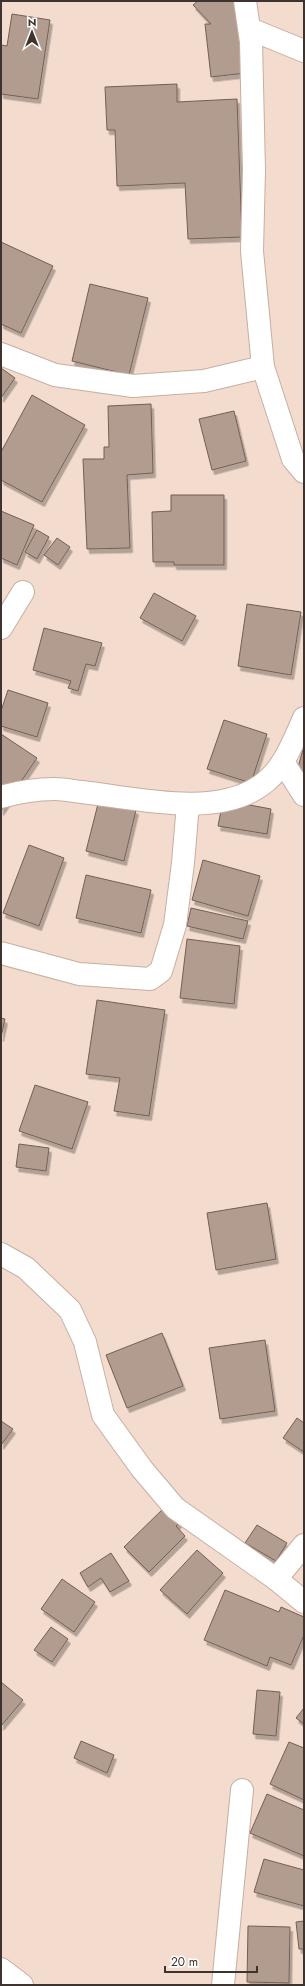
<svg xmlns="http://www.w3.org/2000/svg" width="305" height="1986" font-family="Jost,sans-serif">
  <defs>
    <filter id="shadow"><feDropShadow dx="2.5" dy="4.5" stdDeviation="0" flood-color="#0004"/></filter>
  </defs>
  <rect width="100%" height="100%" fill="#f3dbcd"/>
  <!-- building -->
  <g fill="#b29b8f" stroke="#735f53" filter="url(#shadow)">
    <path d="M198 1H233L245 14 246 73 211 77 205 24H211L193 5Z"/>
    <path d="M12 14 50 20 38 99 1 94V45L7 46Z"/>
    <path d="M177 84V102L237 99 242 237 188 239 185 183 117 186 115 130H107L105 87Z"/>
    <path d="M1 242 53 266 21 333 1 324Z"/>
    <path d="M90 284 148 298 129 375 72 361Z"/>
    <path d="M1 368 15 378 1 398Z"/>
    <path d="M32 395 85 425 42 502 1 480V452Z"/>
    <path d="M151 404 153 473 127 475 130 548 87 549 83 459H104V447H109L108 406Z"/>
    <path d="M234 411 246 461 212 470 199 419Z"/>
    <path d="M171 495H224V565H174V562H153L152 512 171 511Z"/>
    <path d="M1 511 34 525 17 565 1 558Z"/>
    <path d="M37 530 49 537 37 559 25 552Z"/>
    <path d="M57 538 70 547 58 565 44 555Z"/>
    <path d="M154 593 196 616 182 641 140 618Z"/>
    <path d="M247 604 301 612 291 675 238 666Z"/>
    <path d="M44 628 102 643 95 666 86 664 78 691 68 688 71 681 33 670Z"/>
    <path d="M8 690 48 703 37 737 1 726V711Z"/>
    <path d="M224 720 267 734 251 783 207 769Z"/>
    <path d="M1 734 37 758 1 811Z"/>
    <path d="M304 746V776L296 774Z"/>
    <path d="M99 800 136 810 124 861 86 851Z"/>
    <path d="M223 800 271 809 267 834 218 826Z"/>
    <path d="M29 845 64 858 39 926 3 913Z"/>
    <path d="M203 860 260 876 248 916 192 900Z"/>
    <path d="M86 875 151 890 141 933 76 918Z"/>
    <path d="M191 908 248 921 243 939 187 926Z"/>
    <path d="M187 939 240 946 234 1004 180 998Z"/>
    <path d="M97 1000 165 1010 149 1116 114 1111 120 1078 86 1074Z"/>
    <path d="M1 1018 5 1019 1 1037Z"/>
    <path d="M35 1085 88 1102 72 1149 19 1131Z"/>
    <path d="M19 1144 49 1148 46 1171 16 1167Z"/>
    <path d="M267 1203 276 1259 216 1270 207 1213Z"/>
    <path d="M162 1333 183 1386 127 1408 106 1355Z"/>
    <path d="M265 1340 275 1411 220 1419 209 1348Z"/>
    <path d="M297 1418 304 1423V1452L283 1438Z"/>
    <path d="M1 1421 13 1429 1 1445Z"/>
    <path d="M167 1505 182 1520 176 1526 185 1536 149 1572 124 1547Z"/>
    <path d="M257 1525 287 1543 276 1561 245 1543Z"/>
    <path d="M197 1550 223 1573 187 1614 160 1590Z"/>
    <path d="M111 1553 129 1581 110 1592 101 1578 88 1587 80 1573Z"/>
    <path d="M62 1579 95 1602 74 1632 41 1609Z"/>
    <path d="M225 1590 279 1612 281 1607 304 1617V1635L291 1665 270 1657 267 1666 204 1640Z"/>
    <path d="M51 1627 68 1639 52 1662 34 1650Z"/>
    <path d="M1 1682 23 1700 1 1726Z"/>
    <path d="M257 1690 280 1692 276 1736 253 1734Z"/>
    <path d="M304 1708V1724L296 1718Z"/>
    <path d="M81 1741 114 1755 107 1773 74 1758Z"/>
    <path d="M289 1742 304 1748V1800L270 1784Z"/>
    <path d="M267 1794 304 1810V1856L250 1833Z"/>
    <path d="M264 1859 304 1870V1906L254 1892Z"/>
    <path d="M304 1921V1949H299L296 1922Z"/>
    <path d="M248 1926 290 1927 289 1983 247 1982Z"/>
  </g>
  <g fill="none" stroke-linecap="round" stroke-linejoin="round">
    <!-- minor casing -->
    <g stroke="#c6afa2" stroke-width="24">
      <g id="minor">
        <path d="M245 1 251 42 254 170 252 251 263 367 293 459 304 472"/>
        <path d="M250 29 304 51"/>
        <path d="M1 354 55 375 133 386 204 381 263 367"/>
        <path d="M1 628 23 592"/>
        <path d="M283 762 304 795"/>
        <path d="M1 797C18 792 37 789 55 789 64 789 73 791 82 792 135 798 214 818 260 786 283 771 293 742 304 718"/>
        <path d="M1 953 79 974 150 979 161 971 175 925 183 863 188 804"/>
        <path d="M1 1254 26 1268 70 1310 85 1342 103 1415 142 1469 175 1508 276 1579 304 1602"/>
        <path d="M276 1579 304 1545"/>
        <path d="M1 1969 22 1985"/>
        <path d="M223 1985 242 1790"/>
      </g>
    </g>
    <!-- minor -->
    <use href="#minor" stroke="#fff" stroke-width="22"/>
  </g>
  <!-- border -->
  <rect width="305" height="1986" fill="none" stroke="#3d342f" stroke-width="4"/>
  <!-- north arrow -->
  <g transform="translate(32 32)" stroke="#ffffff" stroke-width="3" paint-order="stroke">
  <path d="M0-3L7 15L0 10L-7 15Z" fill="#3d342f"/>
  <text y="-6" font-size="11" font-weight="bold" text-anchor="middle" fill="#3d342f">N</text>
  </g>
  <!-- scale -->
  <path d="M165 1966v6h92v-6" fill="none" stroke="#3d342f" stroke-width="2"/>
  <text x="171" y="1966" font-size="12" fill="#3d342f" stroke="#ffffff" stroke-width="3" paint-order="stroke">20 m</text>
</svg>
